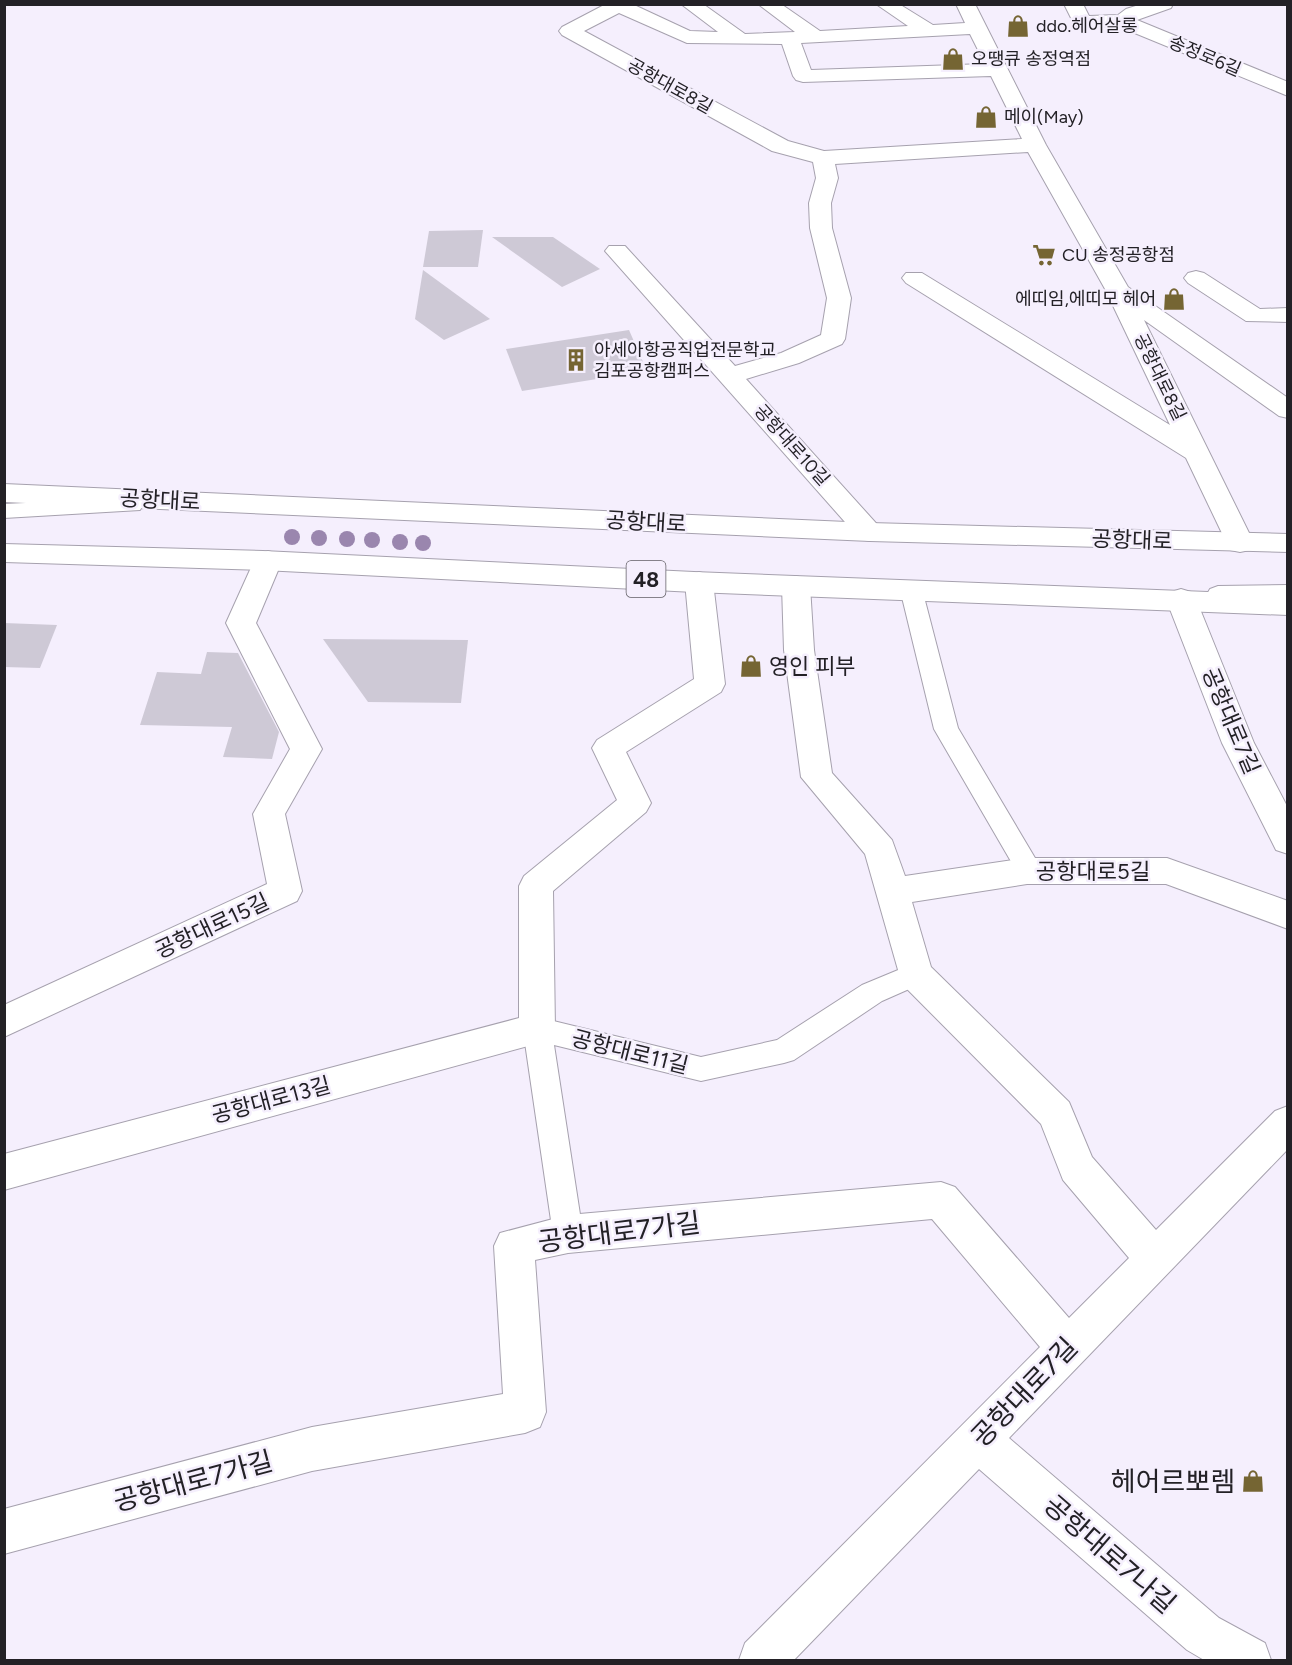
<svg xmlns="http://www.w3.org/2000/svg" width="1292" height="1665" font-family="Figtree,'Noto Sans KR',sans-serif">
  <rect width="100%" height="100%" fill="#f5effd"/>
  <!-- building -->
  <g fill="#cec9d6">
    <path d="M483 230 478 267H423L429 231Z"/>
    <path d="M492 237H553L600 269 562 287Z"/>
    <path d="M423 270 490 319 444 340 415 319Z"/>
    <path d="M629 330 647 371 522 391 506 349Z"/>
    <path d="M4 623 57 625 40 668 4 667Z"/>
    <path d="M323 639 468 640 461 703 368 702Z"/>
    <path d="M207 652 238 653 279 732 272 759 223 757 232 727 140 725 157 672 201 674Z"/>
  </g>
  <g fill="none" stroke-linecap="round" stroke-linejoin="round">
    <!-- service casing -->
    <g stroke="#a6a1ae" stroke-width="2">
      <g id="service">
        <path d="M132 498 140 500 143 505 140 510 4 518V504Z"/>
        <path d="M911 581 919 584 922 589 958 728 1038 863 1042 870 1038 877 1029 880 1020 877 934 729 900 589 903 584Z"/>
        <path d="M1288 585V601L1218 602 1210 599 1207 594 1210 589 1218 586Z"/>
        <path d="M915 963 925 966 929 974 925 982 882 1001 794 1060 784 1063 701 1081 554 1045 583 1234 579 1244 568 1248 557 1244 553 1234 523 1029 527 1021 537 1017 701 1057 777 1040 862 985Z"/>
      </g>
    </g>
    <!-- minor casing -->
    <g stroke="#a6a1ae" stroke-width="2">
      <g id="minor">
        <path d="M606 4H632L690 31 718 32 681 4H703L745 34 795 32 758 4H781L820 31 908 26 876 4H899L933 25 965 23 956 4H975L1046 145 1128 287 1288 398V418L1279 416 1144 320 1254 543 1250 550 1240 552 1230 550 1186 458 906 283 902 278 906 273H922L1170 425 1105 289 1028 152 835 164 838 178 831 203 832 228 851 298 845 339 842 344 799 363 746 379 884 532 880 539 870 541 860 539 605 251 609 246H625L735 366 781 353 821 335 827 298 810 228 809 203 816 178 813 162 772 151 562 35 559 31 562 27ZM619 13 687 43 782 44 793 76 796 80 803 82 991 76 1022 139 824 151 788 141 584 31ZM970 34 985 64 811 70 801 43Z"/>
        <path d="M1064 4H1083L1089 16 1118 15 1126 9 1142 4H1173L1171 8 1137 20 1288 82V96L1120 27 1075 26Z"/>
        <path d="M1196 271 1204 273 1260 309 1288 308V322L1246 321 1188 283 1184 278 1188 273Z"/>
        <path d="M268 551 278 554 282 561 256 623 322 749 285 814 302 891 297 901 4 1037V1005L267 884 253 814 290 749 226 623 254 561 258 554Z"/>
        <path d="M699 572 709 575 713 582 725 684 721 692 626 752 651 803 646 812 553 891 555 1029 550 1040 4 1190V1154L519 1018V886L524 876 617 800 592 748 597 740 694 679 685 582 689 575Z"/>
        <path d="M796 576 806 579 810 586 814 650 832 773 892 840 905 876 1027 858H1167L1288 901V929L1166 884H1027L912 902 931 967 1069 1102 1092 1157 1156 1230 1275 1111 1288 1106V1149L1009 1438 1219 1618 1265 1643 1271 1660H1204L1187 1650 979 1469 794 1660H739L745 1643 1040 1347 932 1219 568 1253 535 1260 546 1412 540 1427 525 1433 312 1471 4 1554V1509L312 1427 503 1394 494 1246 500 1233 568 1215 941 1182 955 1187 1069 1318 1129 1258 1063 1180 1041 1124 902 984 865 854 801 777 784 650 782 586 786 579Z"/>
        <path d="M1181 589 1191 592 1196 599 1254 743 1288 808V854L1276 850 1222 743 1166 599 1171 592Z"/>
      </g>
    </g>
    <!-- primary casing -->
    <g stroke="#a6a1ae" stroke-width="2">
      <g id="primary">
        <path d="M4 484 870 523 1288 534V552L870 541 4 502Z"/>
        <path d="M4 544 263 551 694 572 1288 595V615L694 592 263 570 4 562Z"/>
      </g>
    </g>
    <!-- service -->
    <use href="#service" fill="#fff" fill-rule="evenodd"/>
    <!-- minor -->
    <use href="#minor" fill="#fff" fill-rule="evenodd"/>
    <!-- primary -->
    <use href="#primary" fill="#fff" fill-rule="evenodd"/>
  </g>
  <!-- trees -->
  <g fill="#9a86ae">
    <circle cx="292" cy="537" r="8"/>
    <circle cx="319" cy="538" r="8"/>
    <circle cx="347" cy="539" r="8"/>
    <circle cx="372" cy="540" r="8"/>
    <circle cx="400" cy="542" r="8"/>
    <circle cx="423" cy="543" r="8"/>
  </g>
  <!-- icons -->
  <defs>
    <g id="shop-bare" transform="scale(1.8)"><path d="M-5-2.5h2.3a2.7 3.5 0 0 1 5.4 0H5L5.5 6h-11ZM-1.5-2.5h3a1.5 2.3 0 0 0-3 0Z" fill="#756533" stroke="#f5effd" stroke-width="2.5" paint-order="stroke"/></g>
    <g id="supermarket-bare" transform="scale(1.8)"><path d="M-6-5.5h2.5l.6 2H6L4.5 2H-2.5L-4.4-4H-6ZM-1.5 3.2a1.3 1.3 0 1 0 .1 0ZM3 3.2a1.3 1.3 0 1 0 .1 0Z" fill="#756533" stroke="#f5effd" stroke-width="2.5" paint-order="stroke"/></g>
    <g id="building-bare" transform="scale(1.8)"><path d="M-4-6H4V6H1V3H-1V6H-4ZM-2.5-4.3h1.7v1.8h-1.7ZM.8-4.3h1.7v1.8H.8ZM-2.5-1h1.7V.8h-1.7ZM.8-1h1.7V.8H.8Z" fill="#756533" stroke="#f5effd" stroke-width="2.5" paint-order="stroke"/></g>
  </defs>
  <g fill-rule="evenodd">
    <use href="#shop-bare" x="1018" y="26"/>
    <use href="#shop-bare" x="953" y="59"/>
    <use href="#shop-bare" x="986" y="117"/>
    <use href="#supermarket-bare" x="1044" y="255"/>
    <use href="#shop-bare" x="1174" y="299"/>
    <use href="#building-bare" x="576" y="360"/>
    <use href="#shop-bare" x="751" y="666"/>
    <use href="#shop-bare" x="1253" y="1481"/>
  </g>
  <g text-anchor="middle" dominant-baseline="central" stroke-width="5" stroke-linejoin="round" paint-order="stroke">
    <!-- far-poi labels -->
    <g font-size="18" fill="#232126" stroke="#f5effd" text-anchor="start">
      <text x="1036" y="26">ddo.헤어살롱</text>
      <text x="971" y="59">오땡큐 송정역점</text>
      <text x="1004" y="117">메이(May)</text>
      <text x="1062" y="255">CU 송정공항점</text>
      <text x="1156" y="299" text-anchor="end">에띠임,에띠모 헤어</text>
      <text x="594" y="350">아세아항공직업전문학교<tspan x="594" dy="21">김포공항캠퍼스</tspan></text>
    </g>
    <!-- far-street labels -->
    <g font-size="18" fill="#232126" stroke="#f5effd">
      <text transform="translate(1205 56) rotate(23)">송정로6길</text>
      <text transform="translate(670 86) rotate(29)">공항대로8길</text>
      <text transform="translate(1160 377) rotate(64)">공항대로8길</text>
      <text transform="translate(792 445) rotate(48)">공항대로10길</text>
    </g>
    <!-- shield labels -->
    <rect fill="#f5effd" stroke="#625f66" stroke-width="1.5" x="626.5" y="561" width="39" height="36" rx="4.5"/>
    <g font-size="21" font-weight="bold" fill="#232126">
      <text x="646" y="579">48</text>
    </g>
    <!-- street labels -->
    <g font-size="22" fill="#232126" stroke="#f5effd">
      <text transform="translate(160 500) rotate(3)">공항대로</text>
      <text transform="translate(646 522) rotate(3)">공항대로</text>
      <text transform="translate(1132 540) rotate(2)">공항대로</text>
      <text transform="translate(1231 721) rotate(67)">공항대로7길</text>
      <text x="1093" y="871">공항대로5길</text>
      <text transform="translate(212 926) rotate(-25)">공항대로15길</text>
      <text transform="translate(630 1052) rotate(14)">공항대로11길</text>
      <text transform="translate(271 1100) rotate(-15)">공항대로13길</text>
    </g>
    <!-- poi labels -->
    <g font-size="22" fill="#232126" stroke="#f5effd" text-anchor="start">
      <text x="769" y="666">영인 피부</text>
    </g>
    <!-- near-street labels -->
    <g font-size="27" fill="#232126" stroke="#f5effd">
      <text transform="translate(619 1232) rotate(-7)">공항대로7가길</text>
      <text transform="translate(1024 1392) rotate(-46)">공항대로7길</text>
      <text transform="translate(193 1481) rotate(-15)">공항대로7가길</text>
      <text transform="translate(1110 1554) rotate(41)">공항대로7나길</text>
    </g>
    <!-- near-poi labels -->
    <g font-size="27" fill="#232126" stroke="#f5effd" text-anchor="end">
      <text x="1235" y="1481">헤어르뽀렘</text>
    </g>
  </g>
  <!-- border -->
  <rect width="1292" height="1665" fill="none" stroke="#232126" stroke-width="12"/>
</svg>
